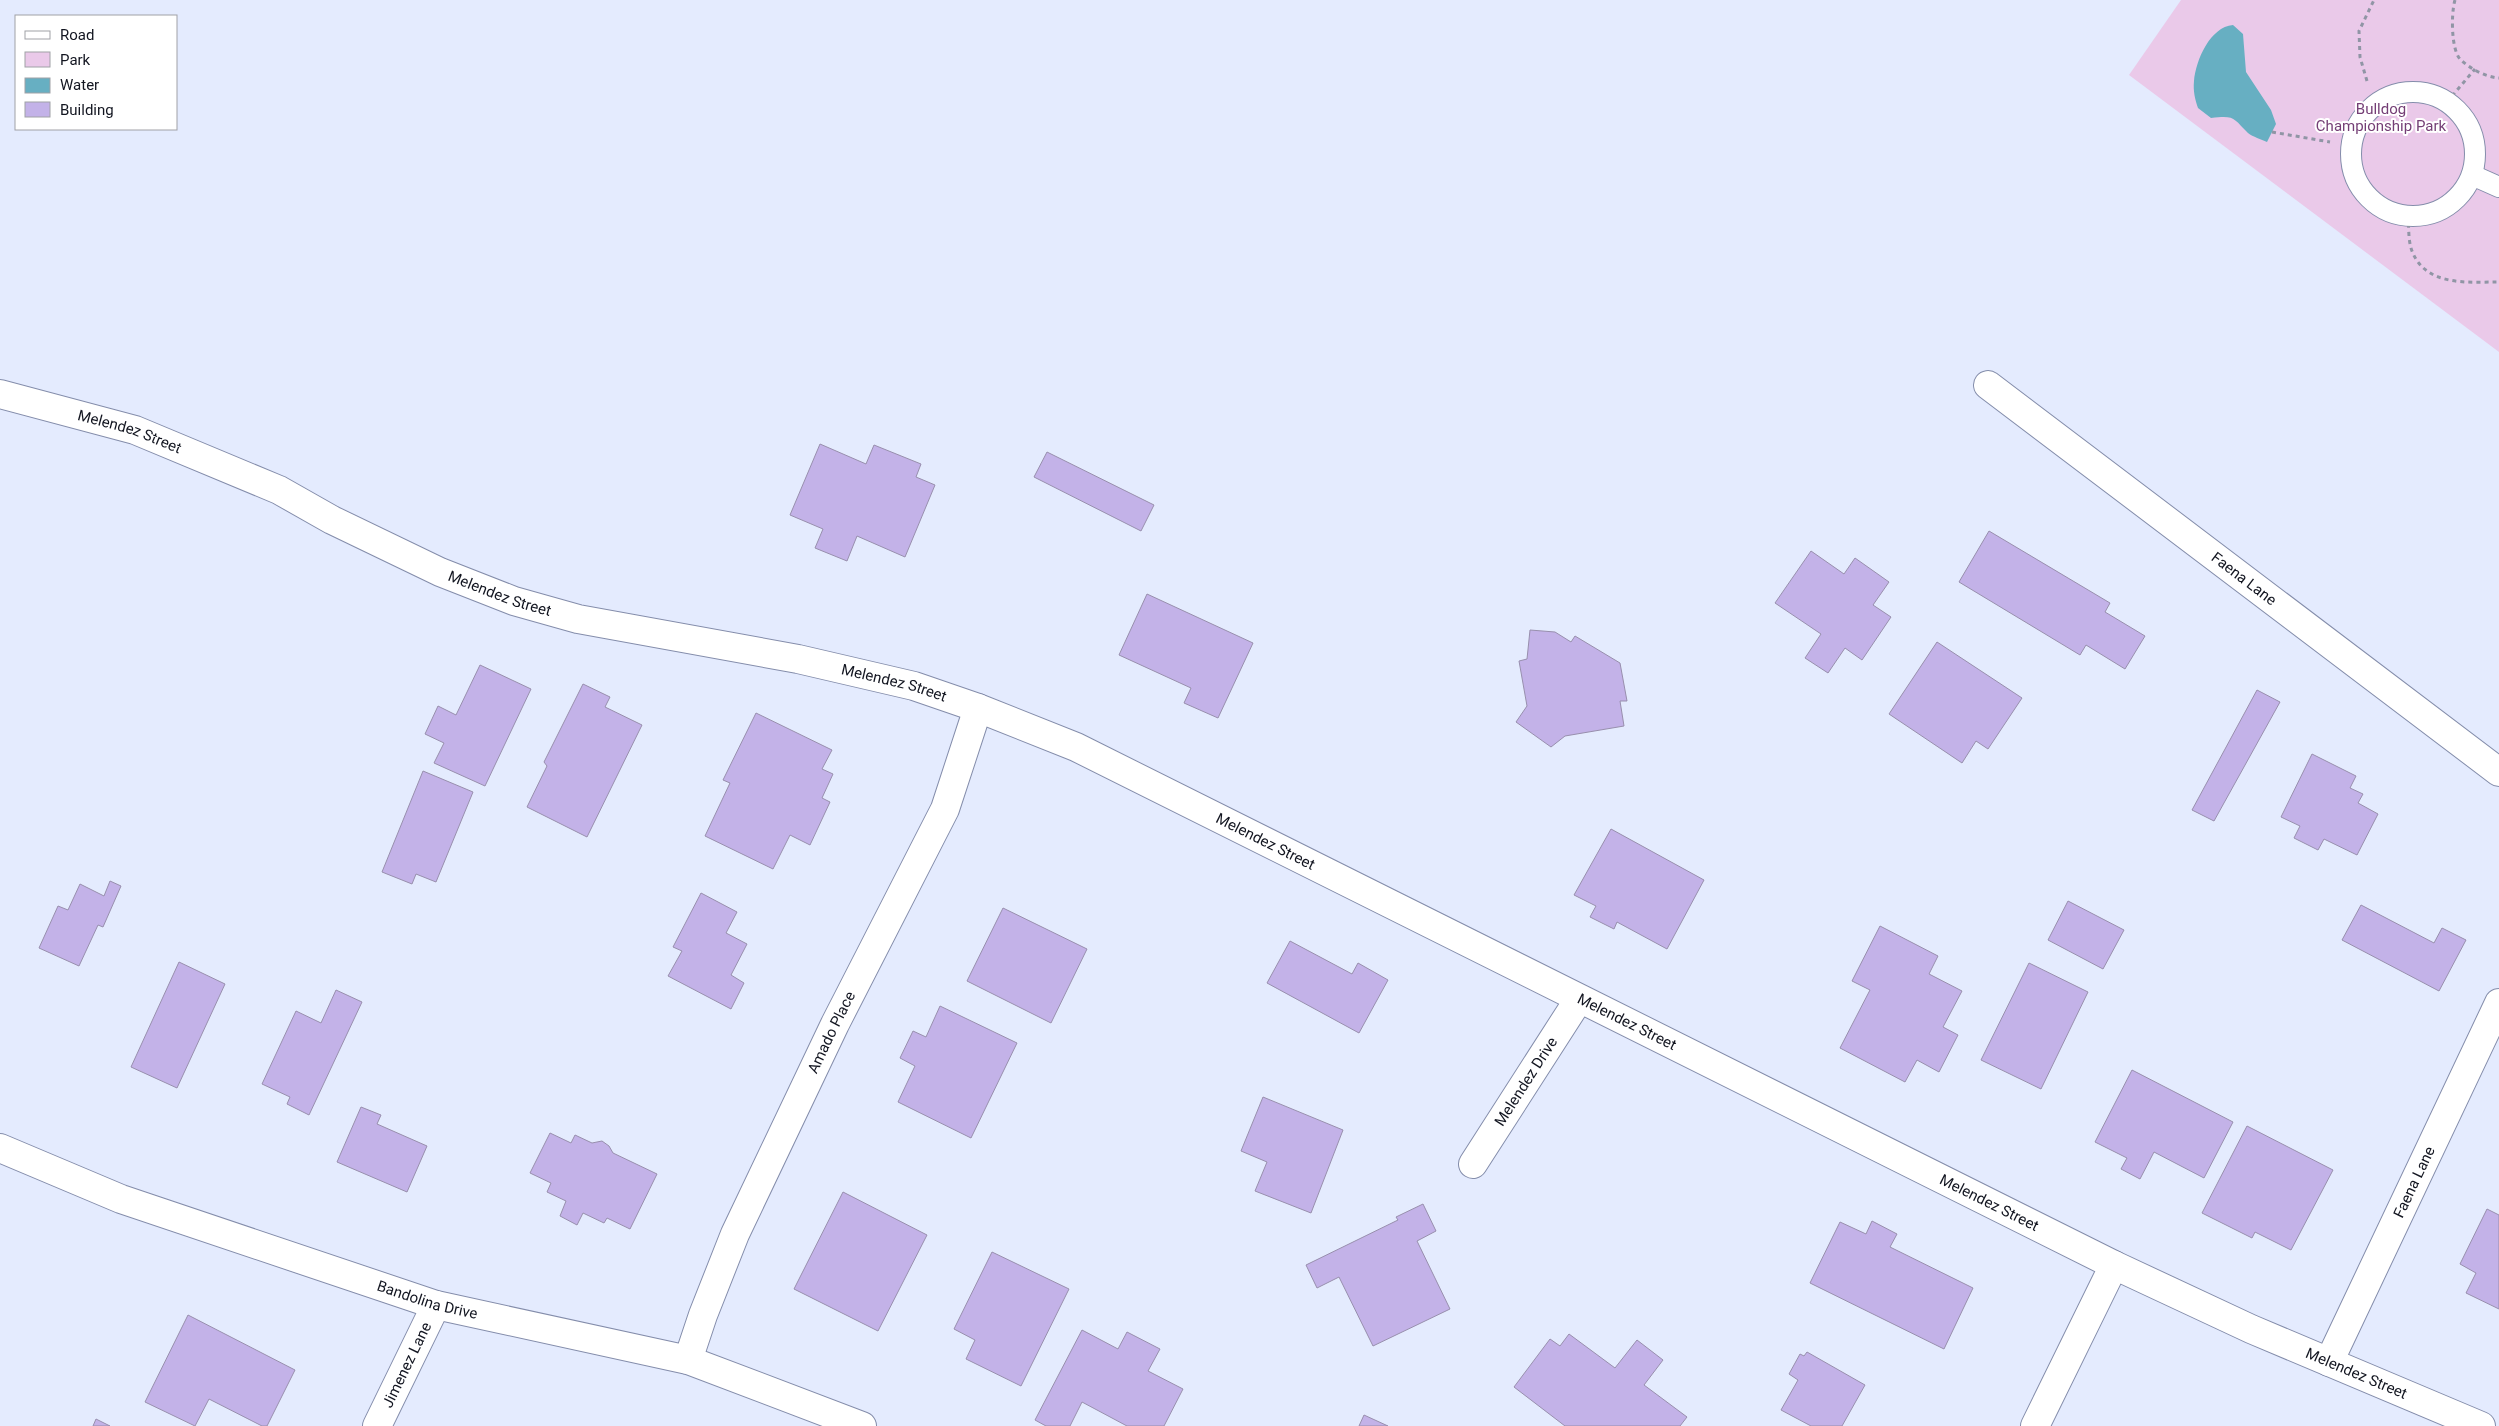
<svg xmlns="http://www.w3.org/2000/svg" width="2499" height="1426" font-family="Roboto,sans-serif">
  <rect width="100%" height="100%" fill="#e4ebfe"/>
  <!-- green -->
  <path fill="#eac9e9" d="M2181 0H2499V352L2129 75Z"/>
  <!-- water -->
  <path fill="#67afc2" d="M2233 25 2243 34 2246 72 2271 110 2276 124 2267 142C2261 139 2253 137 2248 133 2233 118 2235 115 2211 118L2198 108C2195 99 2193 91 2194 81 2196 60 2210 27 2233 25Z"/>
  <!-- building -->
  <g fill="#c3b2e8" stroke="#988fad">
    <path d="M820 444 866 464 874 445 921 464 916 477 935 485 905 557 857 536 847 561 815 548 823 529 790 515Z"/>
    <path d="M1047 452 1154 505 1141 531 1034 477Z"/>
    <path d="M1989 531 2110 603 2105 612 2145 636 2125 669 2086 645 2080 655 1959 582Z"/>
    <path d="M1811 551 1844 574 1855 558 1889 582 1873 605 1891 617 1862 660 1845 648 1828 673 1805 658 1821 634 1775 603Z"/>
    <path d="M1147 594 1253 643 1218 718 1184 703 1191 688 1119 655Z"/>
    <path d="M1530 630 1555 632 1571 642 1575 636 1620 663 1627 701H1620L1624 726 1565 736 1551 747 1516 722 1527 706 1519 661 1527 659Z"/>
    <path d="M1937 642 2022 698 1988 749 1976 741 1962 763 1889 714Z"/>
    <path d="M480 665 531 689 485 786 434 763 444 743 425 734 438 706 456 715Z"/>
    <path d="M583 684 610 697 605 707 642 725 587 837 527 807 547 766 544 762Z"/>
    <path d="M2257 690 2280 702 2214 821 2192 810Z"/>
    <path d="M756 713 832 750 822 769 833 774 822 798 830 802 810 845 790 835 773 869 705 836 730 783 723 780Z"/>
    <path d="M2312 754 2356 776 2350 788 2363 794 2358 803 2378 814 2357 855 2324 839 2318 850 2294 838 2300 826 2281 817Z"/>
    <path d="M423 771 473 792 436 882 416 874 412 884 382 872Z"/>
    <path d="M1611 829 1704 880 1667 949 1617 922 1614 929 1590 917 1596 906 1574 895Z"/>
    <path d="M110 881 121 886 103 927 98 925 79 966 39 948 58 906 68 910 80 884 104 896Z"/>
    <path d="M701 893 737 912 726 933 747 944 731 975 744 983 731 1009 668 976 682 951 673 947Z"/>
    <path d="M2068 901 2124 930 2103 969 2048 940Z"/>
    <path d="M2361 905 2434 943 2442 928 2466 940 2439 991 2342 940Z"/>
    <path d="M1003 908 1087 949 1051 1023 967 981Z"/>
    <path d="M1880 926 1938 956 1929 974 1962 991 1943 1027 1958 1035 1939 1072 1917 1060 1905 1082 1840 1048 1870 990 1852 981Z"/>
    <path d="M1290 941 1352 974 1358 963 1388 980 1359 1033 1267 983Z"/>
    <path d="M179 962 225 984 177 1088 131 1067Z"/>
    <path d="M2029 963 2088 992 2041 1089 1981 1060Z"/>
    <path d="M336 990 362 1002 309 1115 287 1104 290 1097 262 1084 296 1011 321 1023Z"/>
    <path d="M940 1006 1017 1043 971 1138 898 1102 915 1066 900 1058 913 1031 926 1037Z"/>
    <path d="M2132 1070 2233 1122 2204 1178 2154 1152 2140 1179 2121 1169 2127 1158 2095 1142Z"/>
    <path d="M1263 1097 1343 1130 1311 1213 1255 1191 1267 1162 1241 1151Z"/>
    <path d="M361 1107 381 1115 377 1124 427 1146 407 1192 337 1162Z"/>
    <path d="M2247 1126 2333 1170 2291 1250 2255 1232 2252 1238 2202 1213Z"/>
    <path d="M550 1133 571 1143 575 1135 592 1143 602 1141 609 1146 613 1153 657 1174 630 1229 607 1218 604 1223 583 1213 577 1225 560 1216 566 1201 547 1192 551 1183 530 1173Z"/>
    <path d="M843 1192 927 1235 878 1331 794 1289Z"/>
    <path d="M1423 1204 1436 1231 1417 1241 1450 1309 1373 1346 1339 1277 1317 1288 1306 1265 1398 1220 1396 1217Z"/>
    <path d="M2487 1209 2499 1215V1309L2466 1293 2476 1273 2460 1264Z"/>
    <path d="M1872 1221 1897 1234 1890 1247 1973 1288 1944 1349 1810 1283 1840 1222 1866 1234Z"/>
    <path d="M992 1252 1069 1289 1021 1386 966 1359 975 1340 954 1329Z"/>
    <path d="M188 1315 295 1370 267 1426H262L209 1399 195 1426 145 1402Z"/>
    <path d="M1082 1330 1118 1349 1127 1332 1160 1349 1148 1371 1183 1389 1164 1426H1127L1082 1402 1070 1426H1046L1035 1420Z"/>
    <path d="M1569 1334 1615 1368 1637 1340 1663 1360 1644 1385 1687 1417 1680 1426H1565L1514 1387 1550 1339 1560 1346Z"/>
    <path d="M1807 1352 1865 1385 1842 1426H1811L1781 1410 1798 1380 1789 1374 1800 1354 1804 1356Z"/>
    <path d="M1364 1415 1388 1426H1359Z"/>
    <path d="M96 1419 110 1426H93Z"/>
  </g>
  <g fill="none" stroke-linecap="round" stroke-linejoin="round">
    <!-- service casing -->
    <g stroke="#848dab" stroke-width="22">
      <g id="service">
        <circle cx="2413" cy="154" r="62"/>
        <path d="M2472 175 2499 187"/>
      </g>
    </g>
    <!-- minor casing -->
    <g stroke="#848dab" stroke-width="30">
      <g id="minor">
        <path id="s1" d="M1988 385 2499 772"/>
        <path id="s2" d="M0 394 135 430 279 490 332 520 440 572 514 601 578 619 798 659 914 686 978 708 1076 747 2114 1265 2251 1329 2481 1426"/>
        <path id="s3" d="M0 1148 121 1199 436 1305 688 1360 862 1426"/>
        <path id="s4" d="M1473 1164 1579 999"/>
        <path id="s5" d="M688 1360 703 1315 735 1234 835 1024 945 809 978 708"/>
        <path id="s6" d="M2329 1362 2499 1003"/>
        <path id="s7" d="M377 1426 436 1305"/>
        <path d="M2035 1426 2114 1265"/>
      </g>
    </g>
    <!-- path -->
    <g stroke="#9095a5" stroke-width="3" stroke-dasharray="4 4" stroke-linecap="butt">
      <path d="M2455 0C2451 13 2451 49 2460 59 2470 69 2486 77 2499 78"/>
      <path d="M2367 81 2360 57 2359 31 2374 0"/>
      <path d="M2447 102 2475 69"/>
      <path d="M2272 132 2330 142"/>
      <path d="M2408 216C2409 227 2408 241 2412 251 2426 287 2468 282 2499 282"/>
    </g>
    <!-- service -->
    <use href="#service" stroke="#fff" stroke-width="20"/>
    <!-- minor -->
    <use href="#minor" stroke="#fff" stroke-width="28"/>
  </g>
  <g text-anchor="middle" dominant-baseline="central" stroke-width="4" stroke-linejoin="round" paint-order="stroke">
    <!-- park labels -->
    <g font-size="15" fill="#743e75" stroke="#fff">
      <text x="2381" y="109">Bulldog<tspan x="2381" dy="17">Championship Park</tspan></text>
    </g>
    <!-- street labels -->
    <g font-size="15" fill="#121520" stroke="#fff">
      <text stroke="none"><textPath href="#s2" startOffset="135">Melendez Street</textPath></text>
      <text stroke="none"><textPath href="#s1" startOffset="321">Faena Lane</textPath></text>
      <text stroke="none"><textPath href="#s2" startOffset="540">Melendez Street</textPath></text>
      <text stroke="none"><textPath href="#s2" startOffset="945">Melendez Street</textPath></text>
      <text stroke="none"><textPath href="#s2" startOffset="1350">Melendez Street</textPath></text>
      <text stroke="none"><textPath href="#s2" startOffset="1754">Melendez Street</textPath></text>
      <text stroke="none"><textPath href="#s5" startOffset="358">Amado Place</textPath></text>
      <text stroke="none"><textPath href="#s4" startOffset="98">Melendez Drive</textPath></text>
      <text stroke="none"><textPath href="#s6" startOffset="199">Faena Lane</textPath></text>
      <text stroke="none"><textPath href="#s2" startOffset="2159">Melendez Street</textPath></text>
      <text stroke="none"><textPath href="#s3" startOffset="454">Bandolina Drive</textPath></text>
      <text stroke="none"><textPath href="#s7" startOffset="68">Jimenez Lane</textPath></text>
      <text stroke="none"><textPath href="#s2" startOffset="2564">Melendez Street</textPath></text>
    </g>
  </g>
  <!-- legend -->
  <rect x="15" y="15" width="162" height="115" fill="#ffffff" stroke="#a0a1a6"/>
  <rect x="25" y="31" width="25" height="8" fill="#ffffff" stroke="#a0a1a6"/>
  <text x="60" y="40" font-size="15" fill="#121520">Road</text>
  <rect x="25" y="52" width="25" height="15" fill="#eac9e9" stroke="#a0a1a6"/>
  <text x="60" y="65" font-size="15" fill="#121520">Park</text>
  <rect x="25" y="78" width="25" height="15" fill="#67afc2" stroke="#a0a1a6"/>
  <text x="60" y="90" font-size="15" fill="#121520">Water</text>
  <rect x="25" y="102" width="25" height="15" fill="#c3b2e8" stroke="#a0a1a6"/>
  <text x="60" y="115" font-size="15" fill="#121520">Building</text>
</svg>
